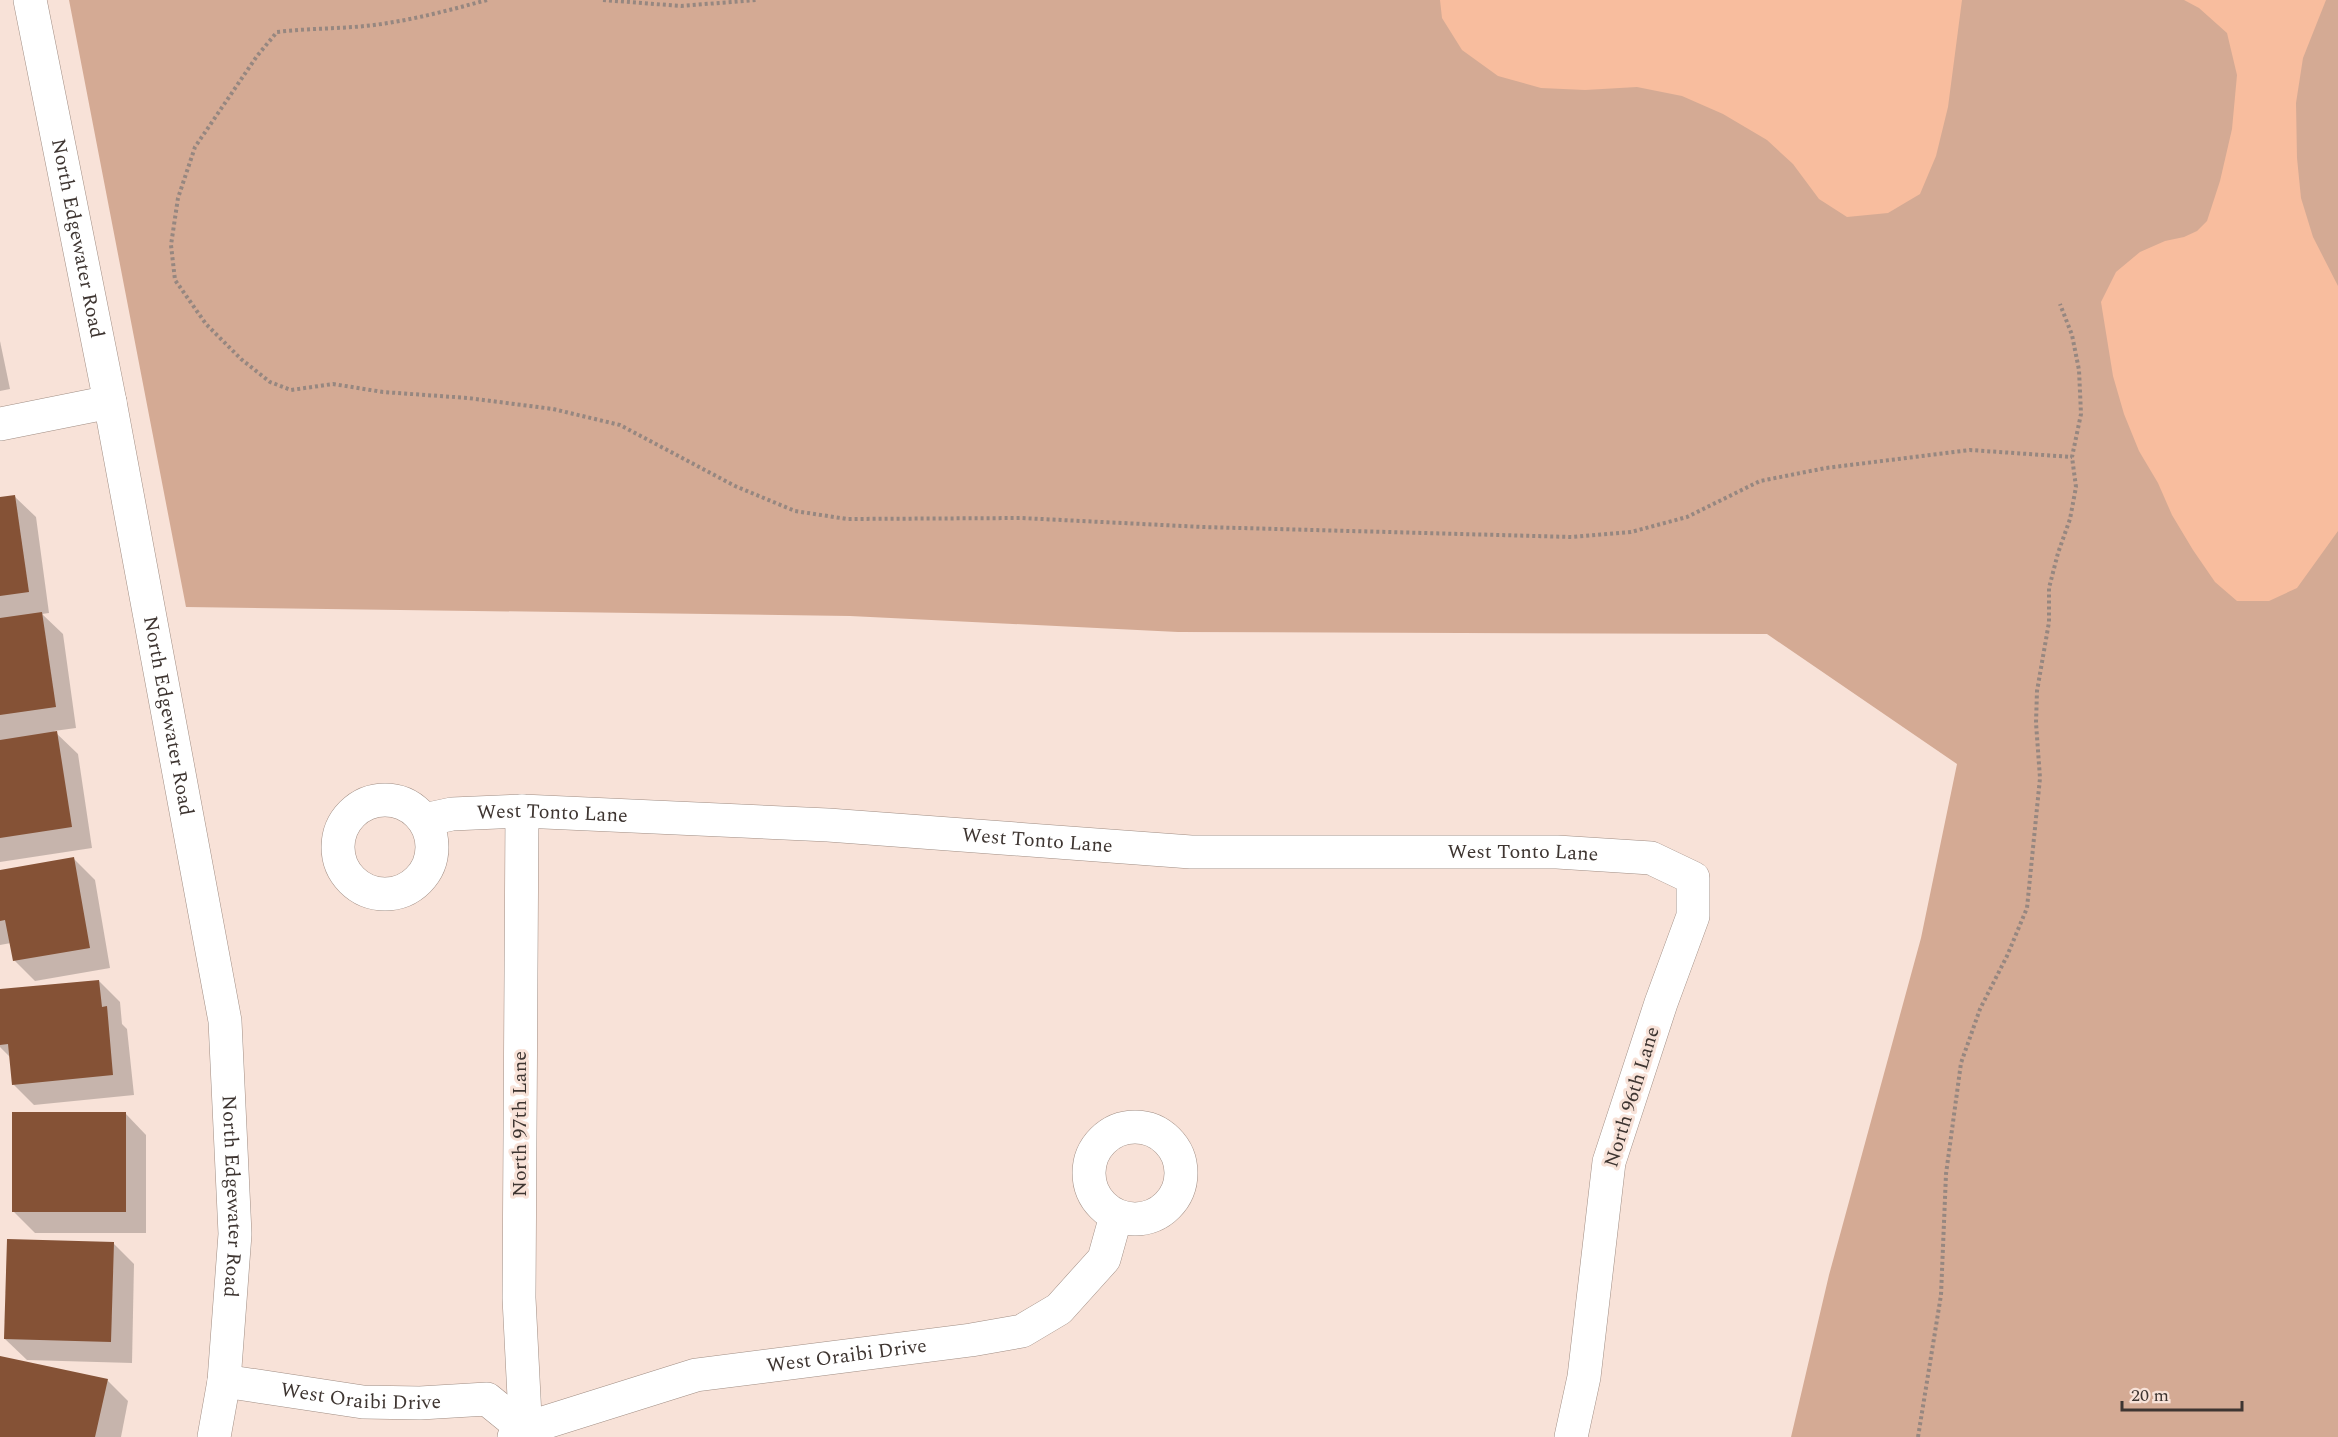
<svg xmlns="http://www.w3.org/2000/svg" width="2338" height="1437" font-family="Spectral,serif">
  <rect width="100%" height="100%" fill="#f8e2d8"/>
  <!-- green -->
  <path fill="#d4aa94" d="M69 0H2338V1437H1791L1829 1275 1921 938 1957 764 1767 634 1178 632 850 616 186 607Z"/>
  <!-- water -->
  <g fill="#f8bd9e">
    <path d="M1440 0H1962L1948 107 1936 156 1920 194 1888 213 1847 217 1819 199 1793 164 1767 140 1723 114 1682 96 1637 87 1585 90 1541 88 1498 76 1462 50 1442 18Z"/>
    <path d="M2184 0H2326L2303 58 2296 103 2297 158 2301 198 2313 237 2338 286V531L2297 588 2269 601H2237L2215 582 2193 550 2172 515 2158 483 2139 451 2124 414 2113 376 2101 302 2116 272 2140 252 2165 241 2184 237 2197 231 2207 221 2220 181 2232 129 2237 75 2227 33 2199 8Z"/>
  </g>
  <!-- shadow -->
  <g fill="#0003">
    <path d="M0 341 10 389 0 391Z"/>
    <path d="M14 496 36 517 49 613 42 614 63 634 76 728 54 731 78 754 92 848 0 862V498Z"/>
    <path d="M74 859 95 880 110 968 35 981 14 960 11 943 0 945V872Z"/>
    <path d="M99 981 120 1002 122 1024 127 1029 134 1095 34 1105 13 1084 10 1057 0 1047V991Z"/>
    <path d="M125 1113 146 1135V1233H35L14 1212Z"/>
    <path d="M113 1243 134 1264 132 1363 27 1360 5 1339Z"/>
    <path d="M0 1360 107 1380 128 1401 121 1437H0Z"/>
  </g>
  <!-- building -->
  <g fill="#855236">
    <path d="M15 495 29 592 0 596V497Z"/>
    <path d="M42 612 56 707 0 715V618Z"/>
    <path d="M57 731 72 827 0 838V740Z"/>
    <path d="M74 857 90 948 13 961 5 920 0 921V870Z"/>
    <path d="M99 980 102 1007 107 1006 113 1075 12 1085 8 1044 0 1045V989Z"/>
    <rect x="12" y="1112" width="114" height="100"/>
    <path d="M7 1239 114 1242 111 1342 4 1339Z"/>
    <path d="M0 1356 108 1379 95 1437H0Z"/>
  </g>
  <g fill="none" stroke-linecap="round" stroke-linejoin="round">
    <!-- minor casing -->
    <g stroke="#a08d83" stroke-width="34">
      <g id="minor">
        <path id="s1" d="M30 0 110 402 225 1021 235 1234 224 1381 214 1437"/>
        <path d="M0 424 110 402"/>
        <circle cx="385" cy="847" r="47"/>
        <path d="M522 811 519 1298 526 1437"/>
        <path id="s2" d="M424 820 452 814 522 811 828 825 1191 852H1557L1651 858 1693 878V916L1661 1003 1609 1162 1584 1377 1571 1437"/>
        <circle cx="1135" cy="1173" r="46"/>
        <path id="s3" d="M224 1381 363 1402 420 1403 487 1399 524 1429"/>
        <path id="s4" d="M514 1437 524 1429 696 1375 971 1340 1022 1331 1059 1309 1104 1259 1116 1216"/>
      </g>
    </g>
    <!-- path -->
    <g stroke="#968780" stroke-width="4" stroke-dasharray="3 3" stroke-linecap="butt">
      <path d="M487 0C450 10 413 20 374 25 342 29 310 28 277 32L257 56 195 147 178 198 171 245 175 280 206 324 241 359 270 382 291 390 333 384 383 392 468 398 553 409 620 425 735 486 795 511 847 519 1021 518 1203 527 1572 537 1631 532 1687 517 1760 481 1826 468 1970 450 2072 457"/>
      <path d="M603 0 681 6 756 0"/>
      <path d="M1918 1437 1941 1295 1946 1174 1961 1063 1980 1009 2007 956 2027 908 2040 778 2036 723 2037 691 2049 622V588L2058 553 2070 519 2076 487 2072 457 2081 414 2079 370 2072 335 2060 304"/>
    </g>
    <!-- minor -->
    <use href="#minor" stroke="#fff" stroke-width="33"/>
  </g>
  <g text-anchor="middle" dominant-baseline="central" stroke-width="6" stroke-linejoin="round" paint-order="stroke">
    <!-- street labels -->
    <g font-size="20" fill="#3e3531" stroke="#f8e2d8">
      <text stroke="none"><textPath href="#s1" startOffset="243">North Edgewater Road</textPath></text>
      <text stroke="none"><textPath href="#s1" startOffset="729">North Edgewater Road</textPath></text>
      <text stroke="none"><textPath href="#s2" startOffset="129">West Tonto Lane</textPath></text>
      <text stroke="none"><textPath href="#s2" startOffset="615">West Tonto Lane</textPath></text>
      <text stroke="none"><textPath href="#s2" startOffset="1101">West Tonto Lane</textPath></text>
      <text transform="translate(1632 1097) rotate(-73)">North 96th Lane</text>
      <text transform="translate(520 1124) rotate(-90)">North 97th Lane</text>
      <text stroke="none"><textPath href="#s1" startOffset="1215">North Edgewater Road</textPath></text>
      <text stroke="none"><textPath href="#s4" startOffset="345">West Oraibi Drive</textPath></text>
      <text stroke="none"><textPath href="#s3" startOffset="138">West Oraibi Drive</textPath></text>
    </g>
  </g>
  <!-- scale -->
  <path d="M2122 1401v9h120v-9" fill="none" stroke="#3e3531" stroke-width="3"/>
  <text x="2131" y="1401" font-size="18" fill="#3e3531" stroke="#f8e2d8" stroke-width="4.5" paint-order="stroke">20 m</text>
</svg>
